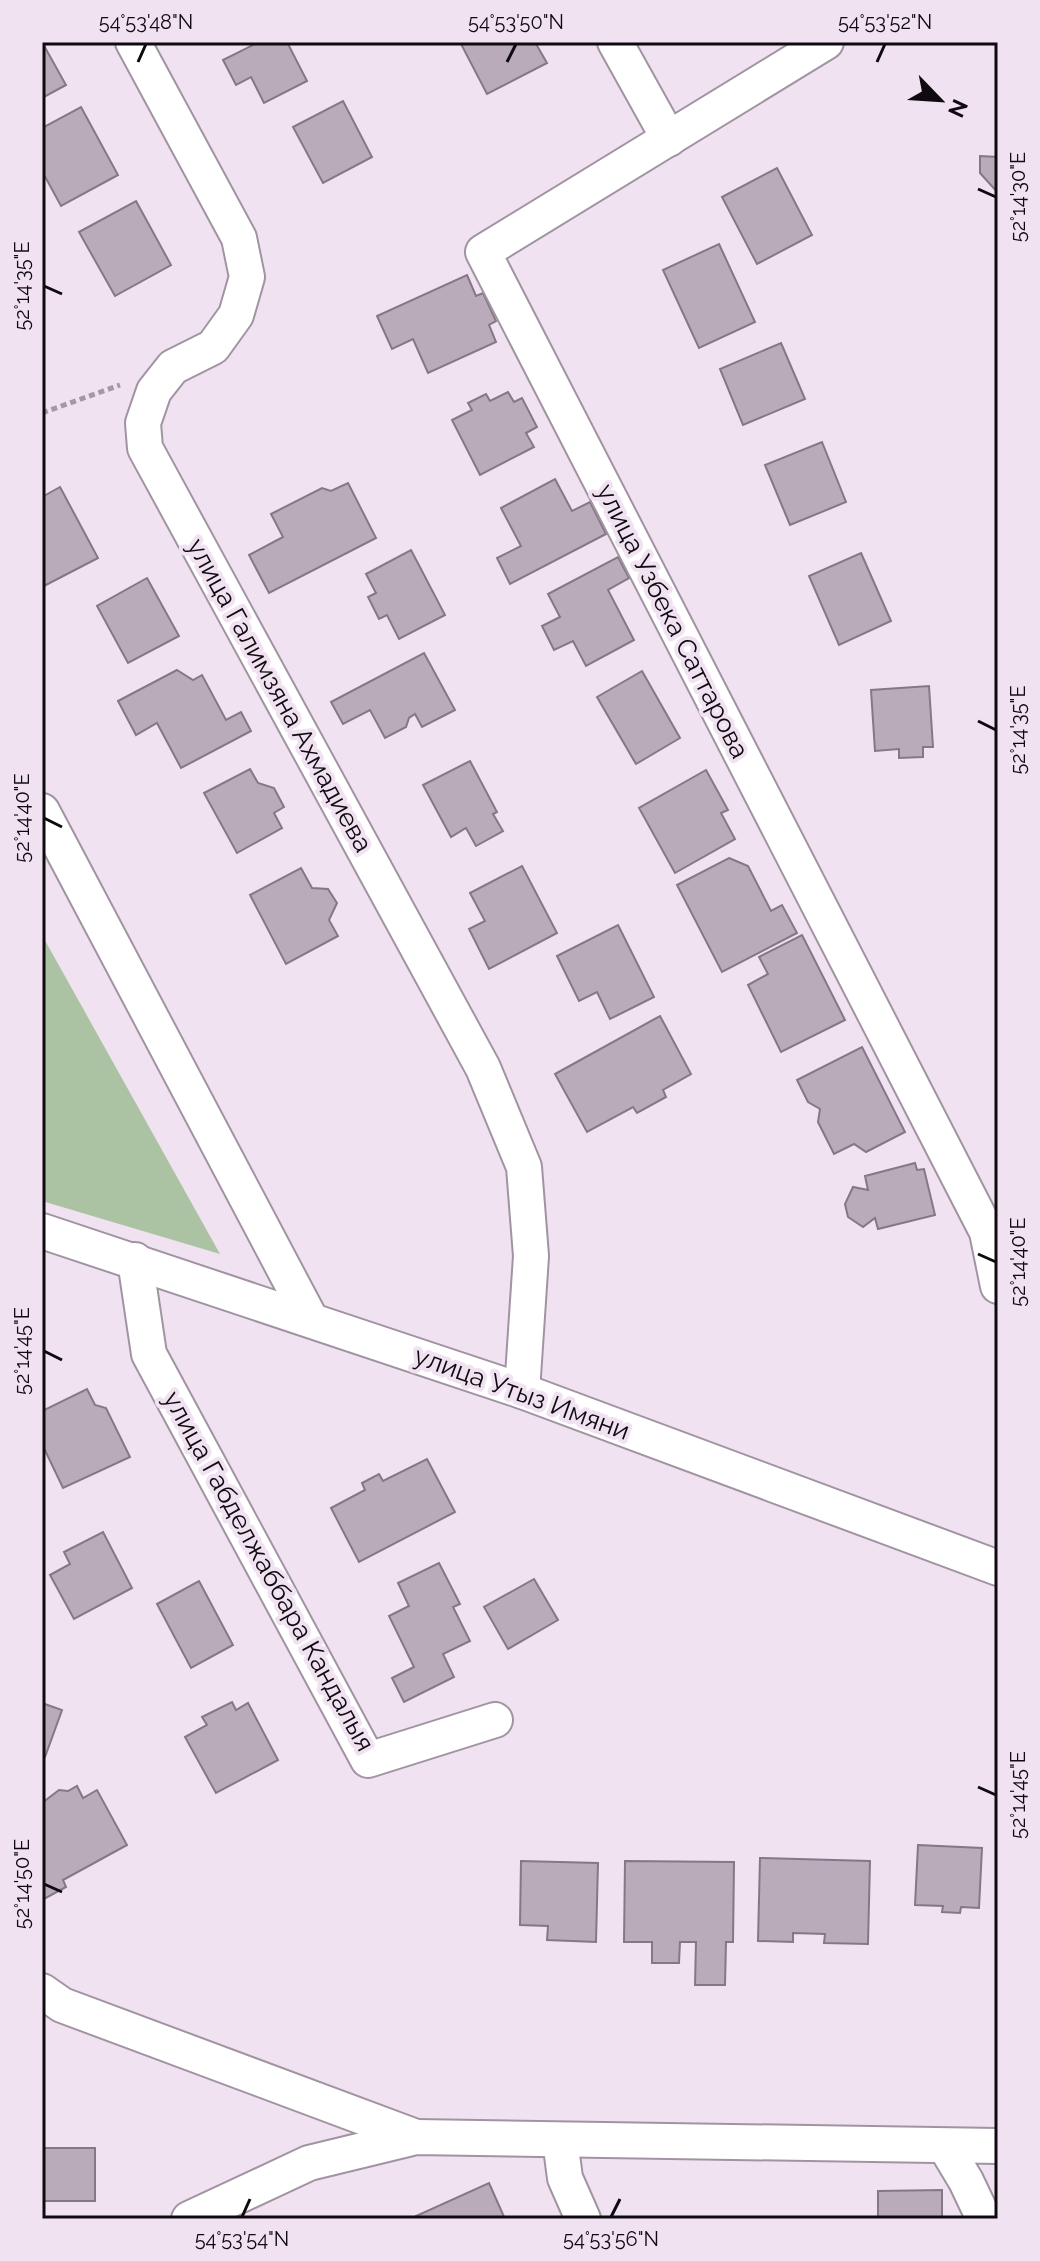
<svg xmlns="http://www.w3.org/2000/svg" width="1040" height="2261" font-family="Raleway,sans-serif">
  <rect width="100%" height="100%" fill="#f1e2f2"/>
  <!-- green -->
  <path fill="#acc3a3" d="M42 935 220 1254 42 1201Z"/>
  <!-- building -->
  <g fill="#b9abba" stroke="#857886" stroke-width="2">
    <path d="M42 42 66 85 42 98Z"/>
    <path d="M259 42H287L307 81 264 103 251 77 236 85 223 60Z"/>
    <path d="M460 42H535L547 63 487 94Z"/>
    <path d="M343 101 372 157 323 183 293 127Z"/>
    <path d="M81 107 118 175 61 206 42 171V128Z"/>
    <path d="M980 156 998 157V193L980 173Z"/>
    <path d="M777 168 812 235 757 264 722 197Z"/>
    <path d="M136 201 171 265 115 296 79 232Z"/>
    <path d="M719 244 755 322 699 348 663 270Z"/>
    <path d="M467 275 476 296 483 293 496 321 489 325 496 342 428 373 413 339 392 349 377 316Z"/>
    <path d="M781 343 805 399 743 425 720 369Z"/>
    <path d="M508 392 514 402 522 398 537 427 526 433 534 447 480 475 452 420 472 410 468 403 486 394 490 401Z"/>
    <path d="M822 442 846 502 790 525 765 465Z"/>
    <path d="M555 479 572 511 590 502 606 534 510 584 497 558 521 546 501 508Z"/>
    <path d="M348 483 376 538 269 593 249 555 283 537 271 514 322 488 331 491Z"/>
    <path d="M60 487 98 558 42 587V497Z"/>
    <path d="M411 550 445 615 399 639 387 615 379 619 368 597 376 593 366 574Z"/>
    <path d="M861 553 891 621 839 645 809 576Z"/>
    <path d="M618 557 629 578 608 590 634 640 586 666 573 641 554 650 542 626 560 617 548 594Z"/>
    <path d="M147 578 179 636 128 663 97 606Z"/>
    <path d="M424 653 455 710 422 727 415 714 409 718 406 727 385 738 370 710 343 724 331 702Z"/>
    <path d="M177 670 193 680 202 675 226 720 241 712 251 731 181 768 157 723 136 735 118 701Z"/>
    <path d="M642 671 680 738 636 764 597 697Z"/>
    <path d="M929 686 933 747H923V757L899 758V749L875 751 871 690Z"/>
    <path d="M470 761 497 812 493 814 503 831 476 846 466 828 451 837 423 785Z"/>
    <path d="M250 769 258 783 274 788 284 807 274 813 282 828 237 853 204 793Z"/>
    <path d="M706 770 728 810 721 813 735 839 675 873 639 808Z"/>
    <path d="M729 858 748 866 771 911 782 905 797 933 722 972 677 885Z"/>
    <path d="M522 866 557 933 489 969 469 929 485 921 470 893Z"/>
    <path d="M301 868 312 888 328 889 337 903 329 920 338 936 286 964 250 895Z"/>
    <path d="M618 925 654 997 610 1019 597 992 579 1001 557 956Z"/>
    <path d="M802 935 845 1020 781 1052 748 985 768 974 759 957Z"/>
    <path d="M660 1016 691 1074 663 1090 666 1097 637 1113 633 1107 587 1132 555 1074Z"/>
    <path d="M862 1047 905 1132 866 1152 854 1144 834 1154 818 1122 820 1109 808 1102 797 1080Z"/>
    <path d="M915 1163 917 1170 924 1169 935 1215 878 1229 875 1218 863 1227 848 1217 845 1204 853 1187 868 1190 865 1176Z"/>
    <path d="M87 1389 95 1405 106 1408 130 1457 63 1488 42 1444V1411Z"/>
    <path d="M427 1459 455 1512 359 1562 331 1508 365 1490 362 1483 379 1474 383 1481Z"/>
    <path d="M103 1532 132 1588 74 1619 50 1575 70 1564 64 1552Z"/>
    <path d="M439 1563 460 1604 453 1607 470 1641 443 1654 454 1677 404 1702 392 1678 414 1667 389 1616 409 1606 398 1583Z"/>
    <path d="M534 1579 558 1620 508 1649 484 1607Z"/>
    <path d="M199 1581 233 1645 191 1668 157 1604Z"/>
    <path d="M232 1702 236 1710 248 1703 278 1760 216 1793 185 1737 207 1725 202 1717Z"/>
    <path d="M42 1703 62 1710 45 1757 42 1756Z"/>
    <path d="M77 1786 83 1798 97 1790 127 1845 63 1880 66 1887 42 1900V1803L59 1790 68 1791Z"/>
    <path d="M918 1845 982 1848 979 1908 961 1907 960 1913 942 1912 943 1906 915 1905Z"/>
    <path d="M760 1858 870 1861 868 1944 824 1943 825 1934 793 1933V1942L758 1941Z"/>
    <path d="M521 1861 598 1863 596 1942 547 1940 548 1926 520 1925Z"/>
    <path d="M625 1861 734 1862 733 1942H726L725 1985H695L696 1942H680L679 1963H652V1942H624Z"/>
    <rect x="42" y="2148" width="53" height="53"/>
    <path d="M489 2183 505 2219H417L416 2216Z"/>
    <path d="M942 2190V2219H878V2191Z"/>
  </g>
  <g fill="none" stroke-linecap="round" stroke-linejoin="round">
    <!-- street casing -->
    <g stroke="#a194a2" stroke-width="38">
      <g id="street">
        <path d="M133 42 239 238 247 277 236 315 213 347 173 367 154 391 143 423 145 448 483 1068 524 1167 531 1256 522 1391"/>
        <path d="M615 42 669 139"/>
        <path d="M826 42 483 252 987 1232 998 1286"/>
        <path d="M42 811 311 1320"/>
        <path d="M42 1231 522 1391 998 1568"/>
        <path d="M135 1260 149 1354 368 1760 495 1720"/>
        <path d="M42 1991 62 2005 416 2137"/>
        <path d="M560 2140 565 2178 583 2219"/>
        <path d="M945 2146 966 2181 984 2219"/>
        <path d="M189 2219 309 2163 416 2137 998 2146"/>
      </g>
    </g>
    <!-- path -->
    <path stroke="#a398a4" stroke-width="5" stroke-dasharray="6 4" stroke-linecap="butt" d="M42 413 120 385"/>
    <!-- street -->
    <use href="#street" stroke="#fff" stroke-width="34"/>
  </g>
  <!-- ticks -->
  <path fill="none" stroke="#0e0a0f" stroke-width="3" d="M138 62 146 44M507 62 516 44M877 62 885 44M978 189 996 197M44 286 62 294M978 721 996 730M44 818 62 827M978 1254 996 1262M44 1351 62 1360M978 1787 996 1795M44 1884 62 1892M242 2217 250 2199M611 2217 620 2199"/>
  <g text-anchor="middle" dominant-baseline="central" stroke-width="8" stroke-linejoin="round" paint-order="stroke">
    <!-- street labels -->
    <g font-size="26" fill="#0e0a0f" stroke="#f1e2f2">
      <text transform="translate(673 621) rotate(63)">улица Узбека Саттарова</text>
      <text transform="translate(280 695) rotate(61)">улица Галимзяна Ахмадиева</text>
      <text transform="translate(522 1393) rotate(20)">улица Утыз Имяни</text>
      <text transform="translate(269 1571) rotate(61)">улица Габделжаббара Кандалыя</text>
    </g>
  </g>
  <!-- border -->
  <rect width="1040" height="2261" fill="none" stroke="#f1e2f2" stroke-width="88"/>
  <!-- north arrow -->
  <g transform="translate(940 100) rotate(115)" stroke="#f1e2f2" stroke-width="6" paint-order="stroke">
  <path d="M0-6L14 30L0 20L-14 30Z" fill="#0e0a0f"/>
  <text y="-12" font-size="22" font-weight="bold" text-anchor="middle" fill="#0e0a0f">N</text>
  </g>
  <rect x="44" y="44" width="952" height="2173" fill="none" stroke="#0e0a0f" stroke-width="3"/>
  <g font-size="20" text-anchor="middle" fill="#0e0a0f">
    <text x="146" y="29">54°53'48"N</text>
    <text x="516" y="29">54°53'50"N</text>
    <text x="885" y="29">54°53'52"N</text>
    <text transform="translate(1018 197) rotate(-90)" y="7">52°14'30"E</text>
    <text transform="translate(22 286) rotate(-90)" y="7">52°14'35"E</text>
    <text transform="translate(1018 730) rotate(-90)" y="7">52°14'35"E</text>
    <text transform="translate(22 818) rotate(-90)" y="7">52°14'40"E</text>
    <text transform="translate(1018 1262) rotate(-90)" y="7">52°14'40"E</text>
    <text transform="translate(22 1351) rotate(-90)" y="7">52°14'45"E</text>
    <text transform="translate(1018 1795) rotate(-90)" y="7">52°14'45"E</text>
    <text transform="translate(22 1884) rotate(-90)" y="7">52°14'50"E</text>
    <text x="242" y="2246">54°53'54"N</text>
    <text x="611" y="2246">54°53'56"N</text>
  </g>
</svg>
